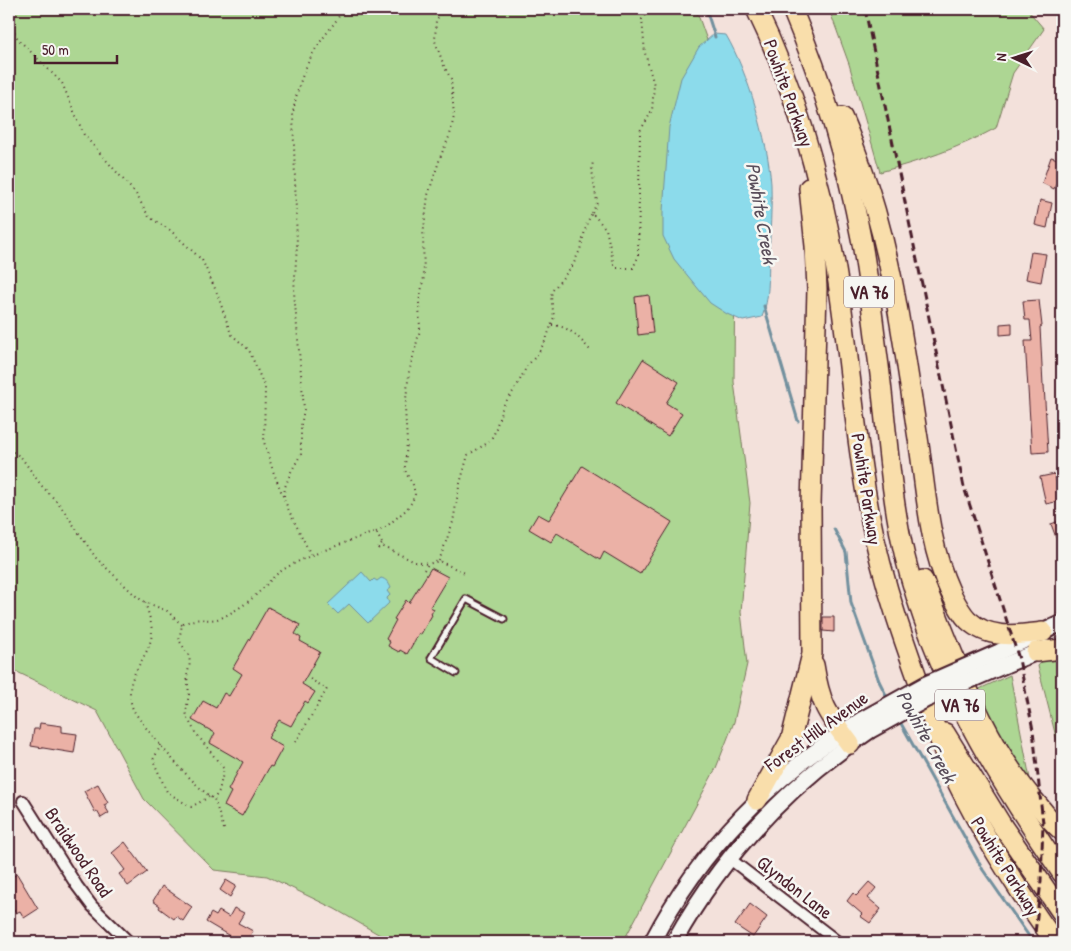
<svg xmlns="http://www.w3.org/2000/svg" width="1071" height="951" font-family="'Patrick Hand',sans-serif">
  <rect width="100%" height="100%" fill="#f3e1db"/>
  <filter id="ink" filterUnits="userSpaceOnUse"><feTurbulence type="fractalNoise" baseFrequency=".02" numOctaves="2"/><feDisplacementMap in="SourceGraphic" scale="10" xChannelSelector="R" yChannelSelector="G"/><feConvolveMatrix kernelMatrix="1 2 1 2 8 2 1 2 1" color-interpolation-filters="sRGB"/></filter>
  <g filter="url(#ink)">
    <!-- green -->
    <g fill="#add693" stroke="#7c7a5f">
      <path d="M9 9H696L708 43 735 241 734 382 750 503 741 612 747 664 734 722 716 768 623 942H392L335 909 267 876 214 870 144 799 97 711 9 668Z"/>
      <path d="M829 9H1027L1044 29 1013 73 996 128C959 148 921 161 880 172L849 64Z"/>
      <path d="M1062 656V785L1057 741 1038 666 1044 659Z"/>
      <path d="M1010 675 1030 779 1015 763 975 691Z"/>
    </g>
    <!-- water -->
    <g fill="#8cdbeb" stroke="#72909e">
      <path d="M714 34 726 35C748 73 768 140 771 184 772 208 770 233 769 257 768 277 770 298 762 317L743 321 727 314 710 303 674 259 663 236V211L669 127 681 78 699 47Z"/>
      <path d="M362 572 371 582 374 579 377 581 381 578C386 579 389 583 391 588L387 591 390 595 387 598 389 603 368 623 349 604 338 614 328 604Z"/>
    </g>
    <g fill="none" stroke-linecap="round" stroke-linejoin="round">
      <!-- stream -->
      <g stroke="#72909e" stroke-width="3">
        <path d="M706 9 715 37"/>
        <path d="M764 306 798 421"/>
        <path d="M834 529 846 552 851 603 879 681 888 699"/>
        <path d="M899 720 983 870 1033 942"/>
      </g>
    </g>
    <!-- building -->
    <g fill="#ebb1a6" stroke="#4a1f2b">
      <path d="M1051 157 1062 160 1061 171 1054 189 1042 183Z"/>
      <path d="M1040 200 1052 203 1047 228 1035 225Z"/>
      <path d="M1031 252 1046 254 1041 282 1026 279Z"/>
      <path d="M649 295 653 333 638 335 635 297Z"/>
      <path d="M1039 300 1042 326 1040 327 1043 385H1044L1048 452 1032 453 1025 341H1032L1030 320H1025L1023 301Z"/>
      <path d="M1012 323V334L1000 335V324Z"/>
      <path d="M643 359 679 382 666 403 682 413 668 436 616 403Z"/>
      <path d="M582 466 672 522 640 574 604 552 600 560 557 533 551 542 529 529 538 514 549 520Z"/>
      <path d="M1055 474 1060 501 1046 504 1040 477Z"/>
      <path d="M1062 520V551H1061L1051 524Z"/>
      <path d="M431 568 448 577 430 607 434 609 431 614 432 615 421 634 419 633 407 654 400 650 399 652 388 646 390 642 386 639 396 620 394 619 406 600 409 603Z"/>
      <path d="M268 607 300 625 295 634 301 638 300 641 320 652 302 684 315 692 308 703 305 701 291 726 279 720 268 738 283 747 272 767 270 766 242 816 224 806 231 792 228 790 243 762 210 743 215 733 192 720 203 701 216 708 224 693 229 696 242 674 233 668Z"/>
      <path d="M823 617H834V632L823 631Z"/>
      <path d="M40 723 62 726V732L77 734 74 753 31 746 34 729H39Z"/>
      <path d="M98 784 108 803 104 805 109 813 101 818 97 811 95 812 84 791Z"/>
      <path d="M125 842 147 872 128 886 119 874 125 870 112 853Z"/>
      <path d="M17 874 38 909 24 918 20 911 16 913 9 902 13 900 9 894V879Z"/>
      <path d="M226 880 236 886 230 897 220 890Z"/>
      <path d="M869 882 876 888 868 898 881 909 870 923 860 916 862 914 847 901 853 893 856 896 860 892Z"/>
      <path d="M162 886 192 907 183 921 176 916 174 919 159 908 160 906 153 901Z"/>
      <path d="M750 904 767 917 753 937 735 925Z"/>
      <path d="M234 908 244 913 238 923 253 931 246 942H231L233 938 206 922 211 913 216 916 219 911 229 917Z"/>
    </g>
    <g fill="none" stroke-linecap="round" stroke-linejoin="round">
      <!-- service casing -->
      <g stroke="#4a1f2b" stroke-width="9">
        <path id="service" d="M456 673 431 658 466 599 504 619"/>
      </g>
      <!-- minor casing -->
      <g stroke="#4a1f2b" stroke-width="14">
        <g id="minor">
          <path d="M23 801 77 886 92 906 129 942"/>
          <path d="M730 859 838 942"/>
        </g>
      </g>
      <!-- secondary casing -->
      <g stroke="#4a1f2b" stroke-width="19">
        <g id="secondary">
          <path d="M999 652 1062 623"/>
          <path d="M1005 665 1047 648"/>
          <path d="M652 942C700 849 774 774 863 719"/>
          <path d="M674 942C721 857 788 785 869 731"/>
        </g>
      </g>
      <!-- motorway casing -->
      <g stroke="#4a1f2b" stroke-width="22">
        <g id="motorway">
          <path d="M756 9C798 95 823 187 838 282 850 360 855 439 870 516 886 601 919 681 948 763 977 827 1014 885 1055 942"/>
          <path d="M792 9C823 83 846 159 861 238 869 280 873 323 879 366 887 430 890 494 905 557 934 675 994 774 1062 873"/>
          <path d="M842 117C849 132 854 147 860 163 892 249 903 342 917 432 926 485 927 541 950 591 955 601 960 612 968 620 989 640 1017 635 1043 632"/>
          <path d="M923 580C956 659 981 740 1039 806 1046 815 1054 824 1062 831"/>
          <path d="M1036 652 1062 649"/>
          <path d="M814 665C820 704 827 713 850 744"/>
          <path d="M945 733 1003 827 1062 913"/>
          <path d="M757 800 791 739 812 654 811 505 817 289 815 246 809 188"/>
        </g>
      </g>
      <!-- path -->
      <g stroke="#4a1f2b" stroke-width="2" stroke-dasharray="1 4" stroke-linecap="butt">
        <path d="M9 24 18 39 62 83 84 135 136 194 149 217 170 230 202 260 217 293 231 334 249 350 265 388 264 442 273 471 289 511 311 555"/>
        <path d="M592 213 597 203 592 170 593 160"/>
        <path d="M552 325C570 326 580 339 591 351"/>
        <path d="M9 449 21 457 41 485 60 505 96 558 137 597 145 602"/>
        <path d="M284 496 285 487 291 472 301 454V426L304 409 294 292 297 245 293 112C297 90 304 66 317 47 325 34 336 23 343 9"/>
        <path d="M376 532 387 526 406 510 412 502 415 494 413 485 406 473 405 467 407 442 405 408 409 372 420 330 419 302 424 277 423 236 428 195 441 155 450 135 454 116 451 79 444 66 435 41 436 20 445 9"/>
        <path d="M378 549 382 544"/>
        <path d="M439 561 453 522 459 487 468 455 489 442 494 434 503 406 517 386 527 366 537 355 546 340 554 317 551 297 552 291 573 265 580 250 587 223 592 213 606 229 614 265 617 268H633L638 257 640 131 652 111 654 85 645 53 642 19 651 9"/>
        <path d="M424 570 428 564 439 561 465 573"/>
        <path d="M182 625 167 611 145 602C148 613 154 627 151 639 147 658 130 672 130 692 130 698 131 706 134 711 144 728 198 791 214 799"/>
        <path d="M296 742 327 689 308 678"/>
        <path d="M161 745 153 760 167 792 191 807 209 797"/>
        <path d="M224 829 214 799 219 791 224 769 195 732 187 717 186 711 189 694 187 676 190 663 189 656 179 640 182 625C200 614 207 624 223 617 235 611 248 603 258 593 265 587 270 580 277 574 292 563 308 557 325 550 343 544 358 537 376 532L384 547 415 562 428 564"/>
      </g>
      <!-- service -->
      <use href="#service" stroke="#f6f6f2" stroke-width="5"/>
      <!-- minor -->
      <use href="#minor" stroke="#f6f6f2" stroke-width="10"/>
      <!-- secondary -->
      <use href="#secondary" stroke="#f6f6f2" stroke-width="15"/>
      <!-- motorway -->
      <use href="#motorway" stroke="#f9deab" stroke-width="19"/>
      <!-- rail -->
      <path stroke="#4a1f2b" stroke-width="3" stroke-dasharray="8 4" stroke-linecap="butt" d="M865 9 964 487 1019 659 1033 730 1043 823 1041 881 1034 942"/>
      <!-- secondary-bridge casing -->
      <g stroke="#4a1f2b" stroke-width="19" stroke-linecap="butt">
        <g id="secondary-bridge">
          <path d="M863 719 926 684 999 652"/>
          <path d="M869 731 927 699 1005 665"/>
        </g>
      </g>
      <!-- secondary-bridge -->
      <use href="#secondary-bridge" stroke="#f6f6f2" stroke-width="15"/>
    </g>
  </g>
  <g text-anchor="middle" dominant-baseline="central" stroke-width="5" stroke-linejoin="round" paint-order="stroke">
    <!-- shield labels -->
    <g fill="#f6f6f2" stroke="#7e6067" stroke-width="1">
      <rect x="844" y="276.5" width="50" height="31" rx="4"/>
      <rect x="935" y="689.5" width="50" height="31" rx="4"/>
    </g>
    <g font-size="18" font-weight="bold" fill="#4a1f2b">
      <text x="869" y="292">VA 76</text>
      <text x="960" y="705">VA 76</text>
    </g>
    <!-- street labels -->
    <g font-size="19" fill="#4a1f2b" stroke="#f6f6f2">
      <text transform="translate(789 93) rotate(70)">Powhite Parkway</text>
      <text transform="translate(867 489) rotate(81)">Powhite Parkway</text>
      <text transform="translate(816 731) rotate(-36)">Forest Hill Avenue</text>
      <text transform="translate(79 852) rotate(56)">Braidwood Road</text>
      <text transform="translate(1006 866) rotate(58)">Powhite Parkway</text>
      <text transform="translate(795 887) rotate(38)">Glyndon Lane</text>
    </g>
    <!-- water labels -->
    <g font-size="20" font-style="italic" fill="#5a4e5b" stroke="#f6f6f2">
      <text transform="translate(762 213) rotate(80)">Powhite Creek</text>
      <text transform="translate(927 736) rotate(61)">Powhite Creek</text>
    </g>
  </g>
  <!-- margin -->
  <rect width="1071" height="951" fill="none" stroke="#f6f6f2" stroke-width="30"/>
  <rect x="15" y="15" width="1041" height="921" fill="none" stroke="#4a1f2b" stroke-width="2" filter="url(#ink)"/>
  <!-- north arrow -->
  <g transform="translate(1014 58) rotate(274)" stroke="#f6f6f2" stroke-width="4" paint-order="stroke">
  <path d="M0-4L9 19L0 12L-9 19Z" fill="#4a1f2b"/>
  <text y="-8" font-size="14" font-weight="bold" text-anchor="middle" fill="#4a1f2b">N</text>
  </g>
  <!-- scale -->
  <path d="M35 55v8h82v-8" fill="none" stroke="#4a1f2b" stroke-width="2.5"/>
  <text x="42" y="55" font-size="15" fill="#4a1f2b" stroke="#f6f6f2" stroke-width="4" paint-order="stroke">50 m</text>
</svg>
